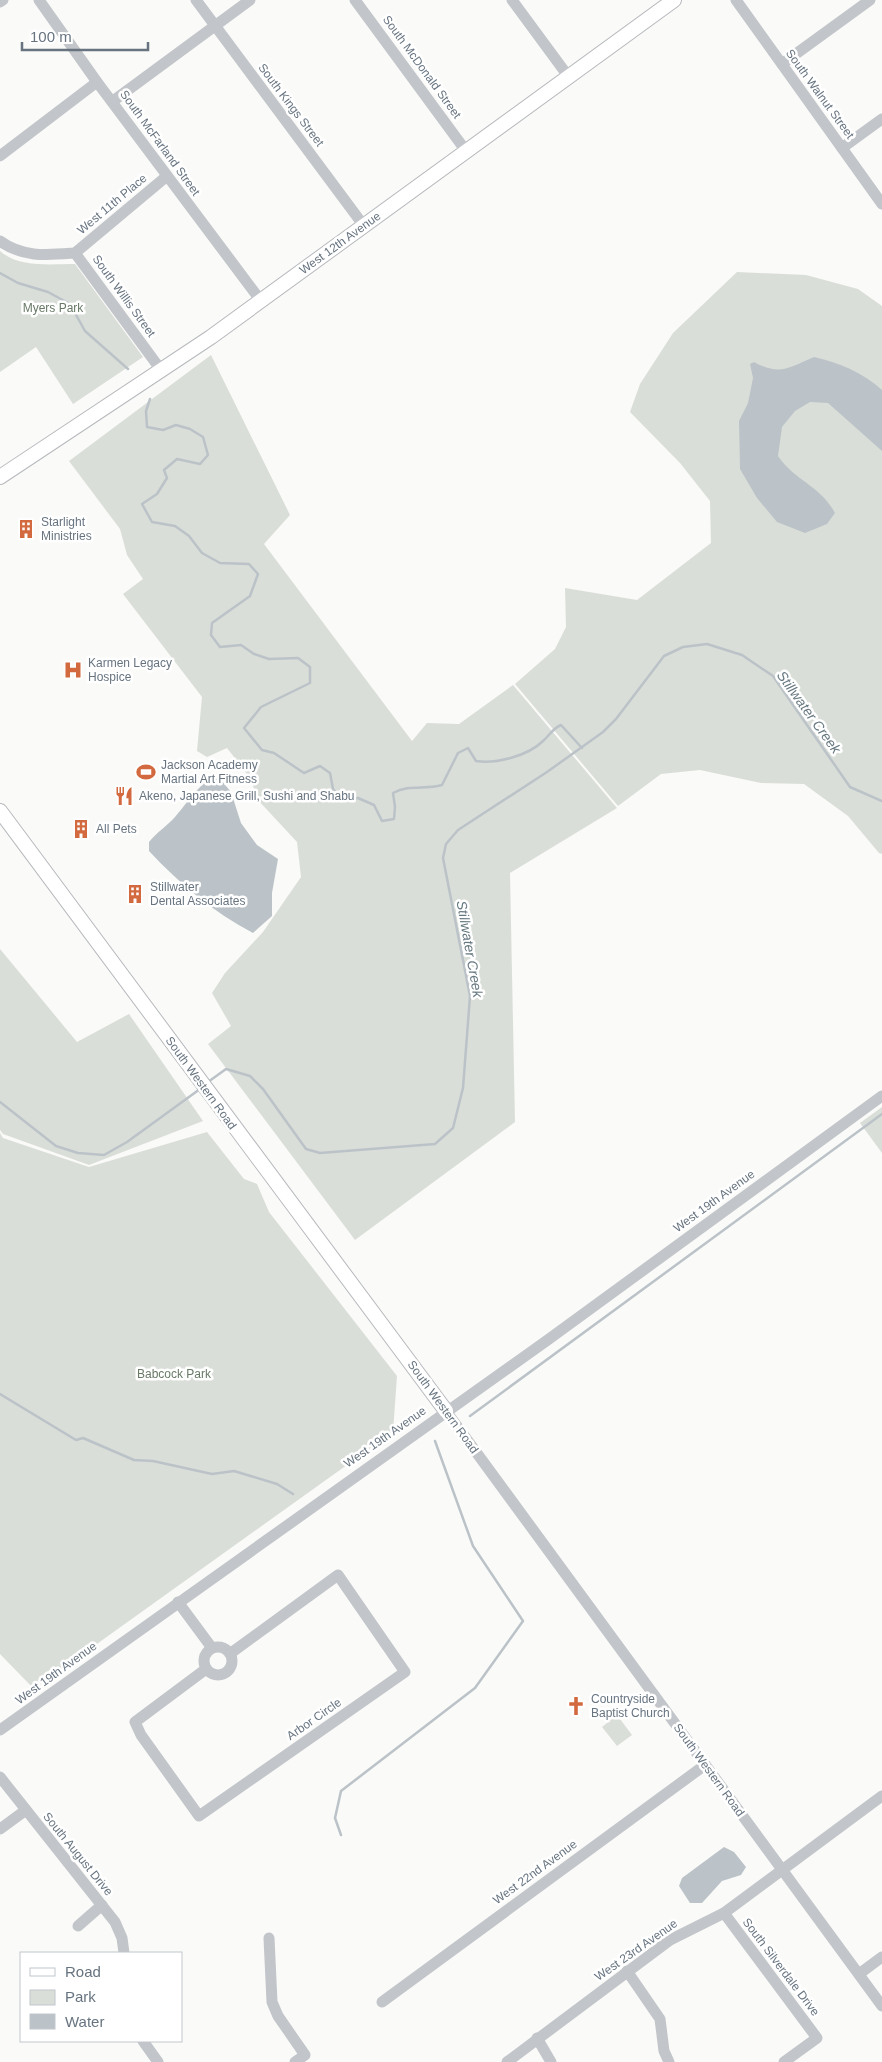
<svg xmlns="http://www.w3.org/2000/svg" width="882" height="2062" font-family="Arial,sans-serif">
  <rect width="100%" height="100%" fill="#fafaf8"/>
  <!-- green -->
  <g fill="#daded8">
    <path d="M0 251C19 268 51 264 75 264L143 357 73 404 36 347 0 372Z"/>
    <path d="M737 272 806 275 858 289 882 306V854L879 853 848 816 804 784 761 783 700 770 661 774 618 806 515 684 555 649 566 627 565 588 637 600 711 543 710 501 680 463 630 412 640 384 673 333Z"/>
    <path d="M211 355 290 515 264 544 412 741 427 723 459 724 513 685 617 808 510 873 515 1122 355 1240 208 1044 231 1026 212 993 225 973 263 932 301 877 297 842 257 799 251 779 227 748 207 757 197 751 202 697 123 594 143 579 127 555 120 529 69 461Z"/>
    <path d="M0 949 77 1042 129 1014 203 1121 89 1165 3 1134 0 1130Z"/>
    <path d="M882 1107V1153L860 1123Z"/>
    <path d="M207 1132 244 1179 257 1184 269 1212 397 1376 393 1432 34 1689 0 1654V1133L3 1138 89 1167Z"/>
    <path d="M617 1715 632 1735 617 1746 602 1727Z"/>
  </g>
  <!-- water -->
  <g fill="#bbc3c8">
    <path d="M814 357C838 362 864 373 882 390V451L828 403 810 402 795 411 782 427 778 456C795 481 821 486 835 513L827 524 805 533 777 522 757 498 740 469 739 421 748 403 753 378 750 364 754 362C780 376 788 368 814 357Z"/>
    <path d="M217 775 231 792 241 823 257 845 278 859 272 893V916L253 933C213 912 180 884 149 851V842C157 832 167 826 175 817 190 800 196 786 217 775Z"/>
    <path d="M724 1847 734 1852 746 1867 741 1875 722 1881 702 1903H690L679 1886 682 1878Z"/>
  </g>
  <g fill="none" stroke-linecap="round" stroke-linejoin="round">
    <!-- stream -->
    <g stroke="#bbc3c8" stroke-width="2.5">
      <path d="M0 273 18 283 48 292 70 304 85 331 128 369"/>
      <path d="M150 399 146 411 147 427 163 430 176 425 190 429 203 437 208 455 200 464 177 459 164 470 167 478 157 494 142 504 152 522 175 526 189 536 202 553 220 563 249 564 258 574 250 596 212 623 211 635 220 647 241 645 254 654 269 659 298 658 310 667V683L261 707 244 728 262 750 274 753 304 773 320 766 330 773 333 789 344 801 358 798 374 805 382 821 394 819 395 807 393 793C410 784 424 790 442 785L458 753 468 748 476 761C496 764 528 756 543 741 550 735 552 729 561 725L582 748"/>
      <path d="M208 1082 226 1069 250 1076 263 1089 306 1149 320 1153 435 1144 453 1128 463 1088 470 996 443 858 446 844 458 830 547 772 603 732 616 719 664 656 683 647 707 644 742 655 773 676 850 787 882 801"/>
      <path d="M0 1102 56 1146 78 1153 104 1155 127 1142 200 1089"/>
      <path d="M0 1394 76 1440 83 1438 134 1460 153 1461 212 1474 234 1471 277 1484 293 1494"/>
      <path d="M470 1416 882 1114"/>
      <path d="M341 1835 335 1818 341 1791 475 1688 523 1621 473 1546 435 1441"/>
    </g>
    <!-- major casing -->
    <g stroke="#b6b9bd" stroke-width="16">
      <g id="major">
        <path d="M0 477 211 337 674 0"/>
        <path d="M0 811 446 1411"/>
      </g>
    </g>
    <!-- minor -->
    <g stroke="#c2c5c9" stroke-width="11">
      <path d="M39 0 97 82 261 301"/>
      <path d="M196 0 364 226"/>
      <path d="M355 0 466 151"/>
      <path d="M512 0 568 76"/>
      <path d="M736 0 882 204"/>
      <path d="M0 2 3 0"/>
      <path d="M782 64 870 0"/>
      <path d="M113 101 250 0"/>
      <path d="M842 148 882 119"/>
      <path d="M0 156 97 82"/>
      <path d="M0 241C23 258 48 255 75 253L161 370"/>
      <path d="M75 253 167 176"/>
      <path d="M446 1411 882 2006"/>
      <path d="M178 1602 212 1648"/>
      <circle cx="218" cy="1661" r="14"/>
      <path d="M206 1669 135 1722 141 1735 199 1816 405 1672 338 1575 231 1653"/>
      <path d="M0 1730 549 1339 882 1096"/>
      <path d="M0 1777 115 1922 122 1938 124 1953"/>
      <path d="M0 1829 26 1810"/>
      <path d="M724 1913 817 2038 784 2062"/>
      <path d="M78 1926 102 1905"/>
      <path d="M269 1938 272 2002 278 2016 305 2055 295 2062"/>
      <path d="M627 1971 660 2019 664 2051 669 2062"/>
      <path d="M859 1974 882 1957"/>
      <path d="M382 2002 705 1765"/>
      <path d="M537 2038 551 2062"/>
      <path d="M143 2041 158 2062"/>
      <path d="M507 2062 670 1940 724 1913 882 1796"/>
    </g>
    <!-- major -->
    <use href="#major" stroke="#fff" stroke-width="14"/>
  </g>
  <!-- icons -->
  <defs>
    <g id="building-bare" transform="scale(1.5)"><path d="M-4-6H4V6H1V3H-1V6H-4ZM-2.5-4.3h1.7v1.8h-1.7ZM.8-4.3h1.7v1.8H.8ZM-2.5-1h1.7V.8h-1.7ZM.8-1h1.7V.8H.8Z" fill="#d36a3f" stroke="#fff" stroke-width="2.5" paint-order="stroke"/></g>
    <g id="hospital-bare" transform="scale(1.5)"><path d="M-5-5h3v3.5h4V-5h3V5h-3V1.5h-4V5h-3Z" fill="#d36a3f" stroke="#fff" stroke-width="2.5" paint-order="stroke"/></g>
    <g id="stadium-bare" transform="scale(1.5)"><path d="M0-5a6.5 5 0 1 0 0 10a6.5 5 0 1 0 0-10ZM-3.5-1.8h7v3.6h-7Z" fill="#d36a3f" stroke="#fff" stroke-width="2.5" paint-order="stroke"/></g>
    <g id="restaurant-bare" transform="scale(1.5)"><path d="M-5-6h1v4h1v-4h1v4h1v-4h1v5L-1.5 .5V6h-2V.5L-5-1ZM5-6V6H3V1.5H1.5Q1.5-4 5-6Z" fill="#d36a3f" stroke="#fff" stroke-width="2.5" paint-order="stroke"/></g>
    <g id="church-bare" transform="scale(1.5)"><path d="M-1.2-6h2.4v3.5h3.3v2.4h-3.3V6h-2.4V-.1h-3.3v-2.4h3.3Z" fill="#d36a3f" stroke="#fff" stroke-width="2.5" paint-order="stroke"/></g>
  </defs>
  <g fill-rule="evenodd">
    <use href="#building-bare" x="26" y="529"/>
    <use href="#hospital-bare" x="73" y="670"/>
    <use href="#stadium-bare" x="146" y="772"/>
    <use href="#restaurant-bare" x="124" y="796"/>
    <use href="#building-bare" x="81" y="829"/>
    <use href="#building-bare" x="135" y="894"/>
    <use href="#church-bare" x="576" y="1706"/>
  </g>
  <g text-anchor="middle" dominant-baseline="central" stroke-width="5" stroke-linejoin="round" paint-order="stroke">
    <!-- street labels -->
    <g font-size="12" fill="#677480" stroke="#fff">
      <text transform="translate(422 67) rotate(54)">South McDonald Street</text>
      <text transform="translate(820 94) rotate(54)">South Walnut Street</text>
      <text transform="translate(291 105) rotate(53)">South Kings Street</text>
      <text transform="translate(160 143) rotate(54)">South McFarland Street</text>
      <text transform="translate(112 204) rotate(-40)">West 11th Place</text>
      <text transform="translate(340 243) rotate(-36)">West 12th Avenue</text>
      <text transform="translate(124 296) rotate(54)">South Willis Street</text>
      <text transform="translate(201 1083) rotate(54)">South Western Road</text>
      <text transform="translate(714 1201) rotate(-36)">West 19th Avenue</text>
      <text transform="translate(443 1407) rotate(54)">South Western Road</text>
      <text transform="translate(385 1437) rotate(-35)">West 19th Avenue</text>
      <text transform="translate(56 1673) rotate(-36)">West 19th Avenue</text>
      <text transform="translate(314 1719) rotate(-35)">Arbor Circle</text>
      <text transform="translate(709 1770) rotate(54)">South Western Road</text>
      <text transform="translate(78 1854) rotate(51)">South August Drive</text>
      <text transform="translate(535 1872) rotate(-36)">West 22nd Avenue</text>
      <text transform="translate(636 1950) rotate(-35)">West 23rd Avenue</text>
      <text transform="translate(781 1967) rotate(53)">South Silverdale Drive</text>
    </g>
    <!-- park labels -->
    <g font-size="12" fill="#687966" stroke="#fff">
      <text x="53" y="308">Myers Park</text>
      <text x="174" y="1374">Babcock Park</text>
    </g>
    <!-- poi labels -->
    <g font-size="12" fill="#677480" stroke="#fff" text-anchor="start">
      <text x="41" y="522">Starlight<tspan x="41" dy="14">Ministries</tspan></text>
      <text x="88" y="663">Karmen Legacy<tspan x="88" dy="14">Hospice</tspan></text>
      <text x="161" y="765">Jackson Academy<tspan x="161" dy="14">Martial Art Fitness</tspan></text>
      <text x="139" y="796">Akeno, Japanese Grill, Sushi and Shabu</text>
      <text x="96" y="829">All Pets</text>
      <text x="150" y="887">Stillwater<tspan x="150" dy="14">Dental Associates</tspan></text>
      <text x="591" y="1699">Countryside<tspan x="591" dy="14">Baptist Church</tspan></text>
    </g>
    <!-- water labels -->
    <g font-size="14" font-style="italic" fill="#677880" stroke="#fff">
      <text transform="translate(809 712) rotate(54)">Stillwater Creek</text>
      <text transform="translate(470 949) rotate(80)">Stillwater Creek</text>
    </g>
  </g>
  <!-- legend -->
  <rect x="20" y="1952" width="162" height="90" fill="#ffffff" stroke="#c2c7cc"/>
  <rect x="30" y="1968" width="25" height="8" fill="#ffffff" stroke="#c2c7cc"/>
  <text x="65" y="1977" font-size="15" fill="#677480">Road</text>
  <rect x="30" y="1990" width="25" height="15" fill="#daded8" stroke="#c2c7cc"/>
  <text x="65" y="2002" font-size="15" fill="#677480">Park</text>
  <rect x="30" y="2014" width="25" height="15" fill="#bbc3c8" stroke="#c2c7cc"/>
  <text x="65" y="2027" font-size="15" fill="#677480">Water</text>
  <!-- scale -->
  <path d="M22 42v8h126v-8" fill="none" stroke="#677480" stroke-width="2.5"/>
  <text x="30" y="42" font-size="15" fill="#677480" stroke="#ffffff" stroke-width="4" paint-order="stroke">100 m</text>
</svg>
